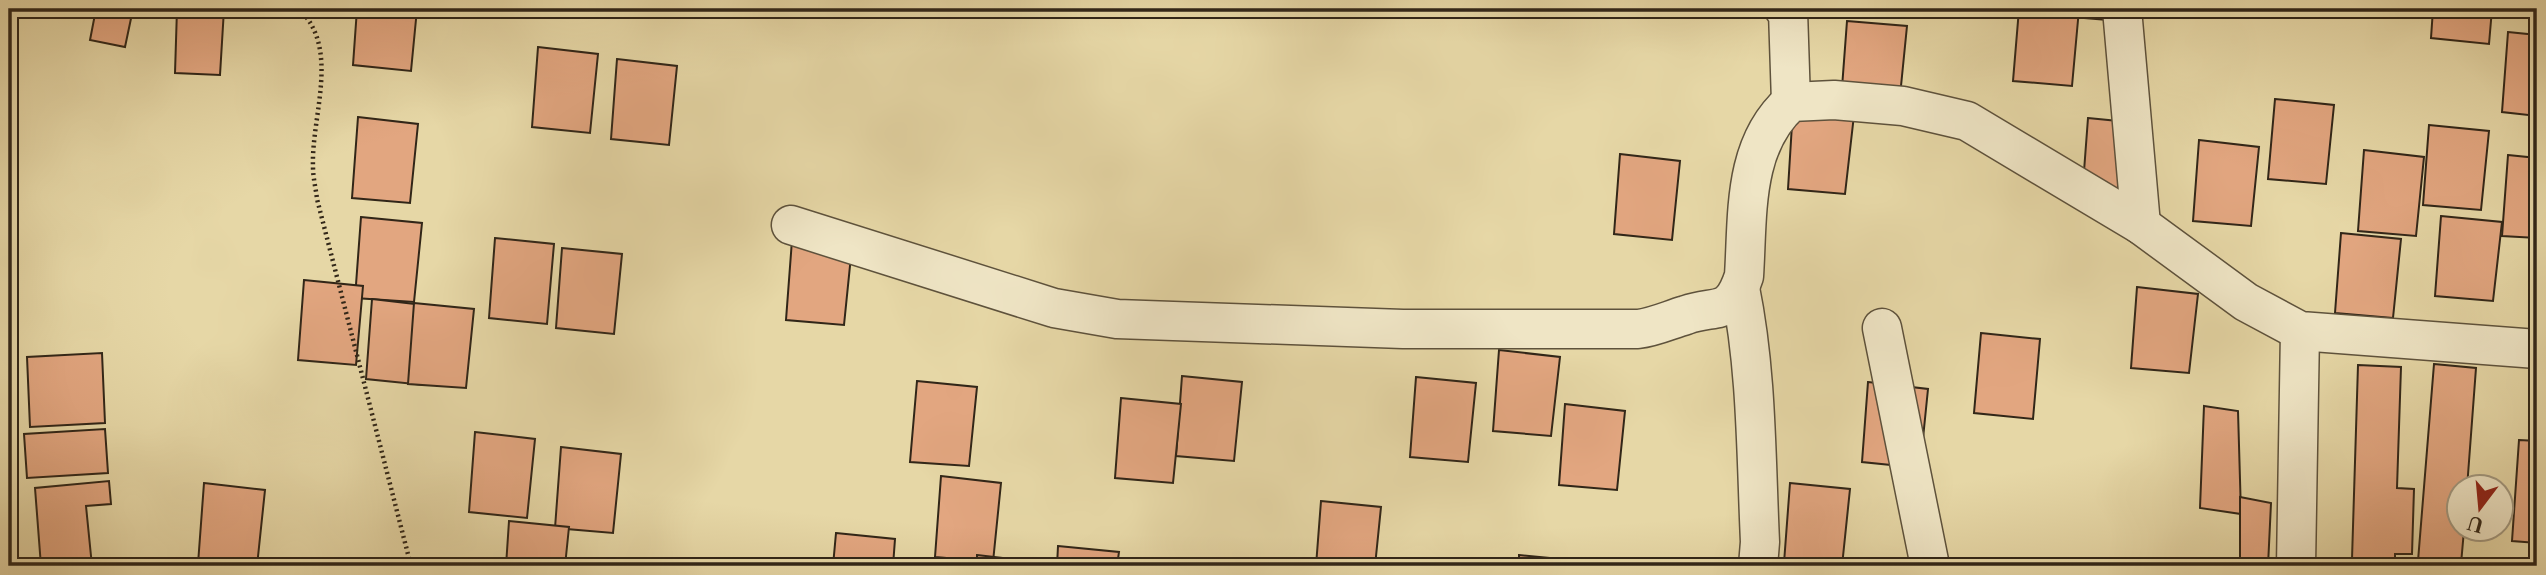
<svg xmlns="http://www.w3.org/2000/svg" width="2546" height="575" font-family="'Libre Caslon Text',serif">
  <rect width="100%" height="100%" fill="#e6d7a6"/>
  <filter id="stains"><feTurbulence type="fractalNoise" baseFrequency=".00286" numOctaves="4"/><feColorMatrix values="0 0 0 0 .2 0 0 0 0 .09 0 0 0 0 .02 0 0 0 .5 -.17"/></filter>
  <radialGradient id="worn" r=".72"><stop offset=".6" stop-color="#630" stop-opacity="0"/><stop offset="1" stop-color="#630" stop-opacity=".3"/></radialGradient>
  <!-- building -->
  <g fill="#e2a680" stroke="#312618" stroke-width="2">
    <path d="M9 9H17L12 48H9Z"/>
    <path d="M60 9H90L88 17Z"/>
    <path d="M96 9H133L125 47 90 40Z"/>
    <path d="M177 9H224L220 75 175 73Z"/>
    <path d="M357 9H417L411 71 353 65Z"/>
    <path d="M2019 9H2079L2072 86 2013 81Z"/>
    <path d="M2073 9H2132L2131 22 2073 17Z"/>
    <path d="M2433 9H2492L2489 44 2431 38Z"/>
    <path d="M1847 21 1907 26 1899 106 1841 101Z"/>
    <path d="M2508 32 2537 35V116L2502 112Z"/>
    <path d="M538 47 598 54 590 133 532 127Z"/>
    <path d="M617 59 677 66 669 145 611 139Z"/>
    <path d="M2275 99 2334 105 2326 184 2268 179Z"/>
    <path d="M1793 108 1854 115 1845 194 1788 189Z"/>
    <path d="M358 117 418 124 410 203 352 198Z"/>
    <path d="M2088 118 2148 124 2140 203 2082 198Z"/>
    <path d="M2429 125 2489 131 2481 210 2423 205Z"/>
    <path d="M2199 140 2259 147 2251 226 2193 221Z"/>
    <path d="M2364 150 2424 157 2416 236 2358 231Z"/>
    <path d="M1620 154 1680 161 1672 240 1614 234Z"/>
    <path d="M2508 155 2537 158V238L2502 236Z"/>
    <path d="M2441 216 2502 222 2493 301 2435 296Z"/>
    <path d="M361 217 422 223 414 302 355 298Z"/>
    <path d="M2341 233 2401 239 2393 318 2335 313Z"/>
    <path d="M495 238 554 244 547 324 489 318Z"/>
    <path d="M792 240 852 246 844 325 786 320Z"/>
    <path d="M562 248 622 254 614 334 556 328Z"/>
    <path d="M304 280 363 286 356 365 298 360Z"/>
    <path d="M2137 287 2198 294 2189 373 2131 368Z"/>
    <path d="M372 299 432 306 424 385 366 379Z"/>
    <path d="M414 303 474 309 466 388 408 384Z"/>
    <path d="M1981 333 2040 339 2033 419 1974 413Z"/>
    <path d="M1499 350 1560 357 1551 436 1493 431Z"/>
    <path d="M102 353 105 423 30 427 27 357Z"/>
    <path d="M2434 364 2476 368 2467 488H2458V530H2464L2461 564 2418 561Z"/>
    <path d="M2358 365 2401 367 2397 488 2414 489 2412 554H2395V561L2352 559Z"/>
    <path d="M1182 376 1242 382 1234 461 1176 456Z"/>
    <path d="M1416 377 1476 383 1468 462 1410 457Z"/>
    <path d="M917 381 977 387 969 466 910 462Z"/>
    <path d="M1868 382 1928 389 1920 468 1862 462Z"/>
    <path d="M1121 398 1181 404 1173 483 1115 478Z"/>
    <path d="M1565 404 1625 411 1617 490 1559 485Z"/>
    <path d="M2204 406 2238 411 2241 514 2200 508Z"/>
    <path d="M105 429 108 473 27 478 24 434Z"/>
    <path d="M475 432 535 439 527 518 469 512Z"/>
    <path d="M2519 440 2537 441V543L2512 541Z"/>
    <path d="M561 447 621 454 613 533 555 528Z"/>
    <path d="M941 476 1001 483 993 562 935 557Z"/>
    <path d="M109 481 111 504 86 506 92 566H41L35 488Z"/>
    <path d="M204 483 265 490 257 566 198 564Z"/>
    <path d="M1790 483 1850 489 1842 566 1784 563Z"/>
    <path d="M2240 497 2271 503 2268 566H2240Z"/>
    <path d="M1321 501 1381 507 1375 566H1316Z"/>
    <path d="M509 521 569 527 565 566H506Z"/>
    <path d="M836 533 895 539 893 566H833Z"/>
    <path d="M1058 546 1119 552 1117 566H1057Z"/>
    <path d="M977 555 1038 562 1037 566H977Z"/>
    <path d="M1519 555 1580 561 1579 566H1519Z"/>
    <path d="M1404 560 1460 566H1404Z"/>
  </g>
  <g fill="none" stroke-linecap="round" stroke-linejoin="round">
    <!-- minor casing -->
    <g stroke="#5e523c" stroke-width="41">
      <g id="minor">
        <path d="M1784 9 1788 11 1791 102"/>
        <path d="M2122 9 2141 225"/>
        <path d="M791 225 1054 308 1117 319 1403 329H1638C1655 327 1669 320 1686 315 1717 304 1730 318 1744 276 1748 215 1742 146 1791 102L1834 100 1903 106 1967 121 2141 225 2246 302 2300 331 2537 349"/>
        <path d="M1740 288C1757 371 1756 457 1760 542L1758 566"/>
        <path d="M1882 328 1930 566"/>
        <path d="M2296 566 2300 331"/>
      </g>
    </g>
    <!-- path -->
    <path stroke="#312618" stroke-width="4.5" stroke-dasharray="2 3.5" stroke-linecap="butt" d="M299 9C341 49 311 116 313 167 313 178 316 189 317 199L411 566"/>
    <!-- minor -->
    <use href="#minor" stroke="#efe5c5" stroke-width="38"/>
  </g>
  <!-- margin -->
  <rect width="2546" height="575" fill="none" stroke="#e6d7a6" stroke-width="35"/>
  <rect x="10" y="10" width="2525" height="554" fill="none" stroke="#312618" stroke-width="3.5"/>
  <rect x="18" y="18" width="2511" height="540" fill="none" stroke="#312618" stroke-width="2"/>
  <!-- north arrow -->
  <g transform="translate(2480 508) rotate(196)"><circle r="33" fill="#efe5c5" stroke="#a39980" stroke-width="2"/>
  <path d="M0-5L12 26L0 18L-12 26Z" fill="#8f2418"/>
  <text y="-10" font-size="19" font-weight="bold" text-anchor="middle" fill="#312618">U</text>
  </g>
  <rect width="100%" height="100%" filter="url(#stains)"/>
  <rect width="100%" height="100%" fill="url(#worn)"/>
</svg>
